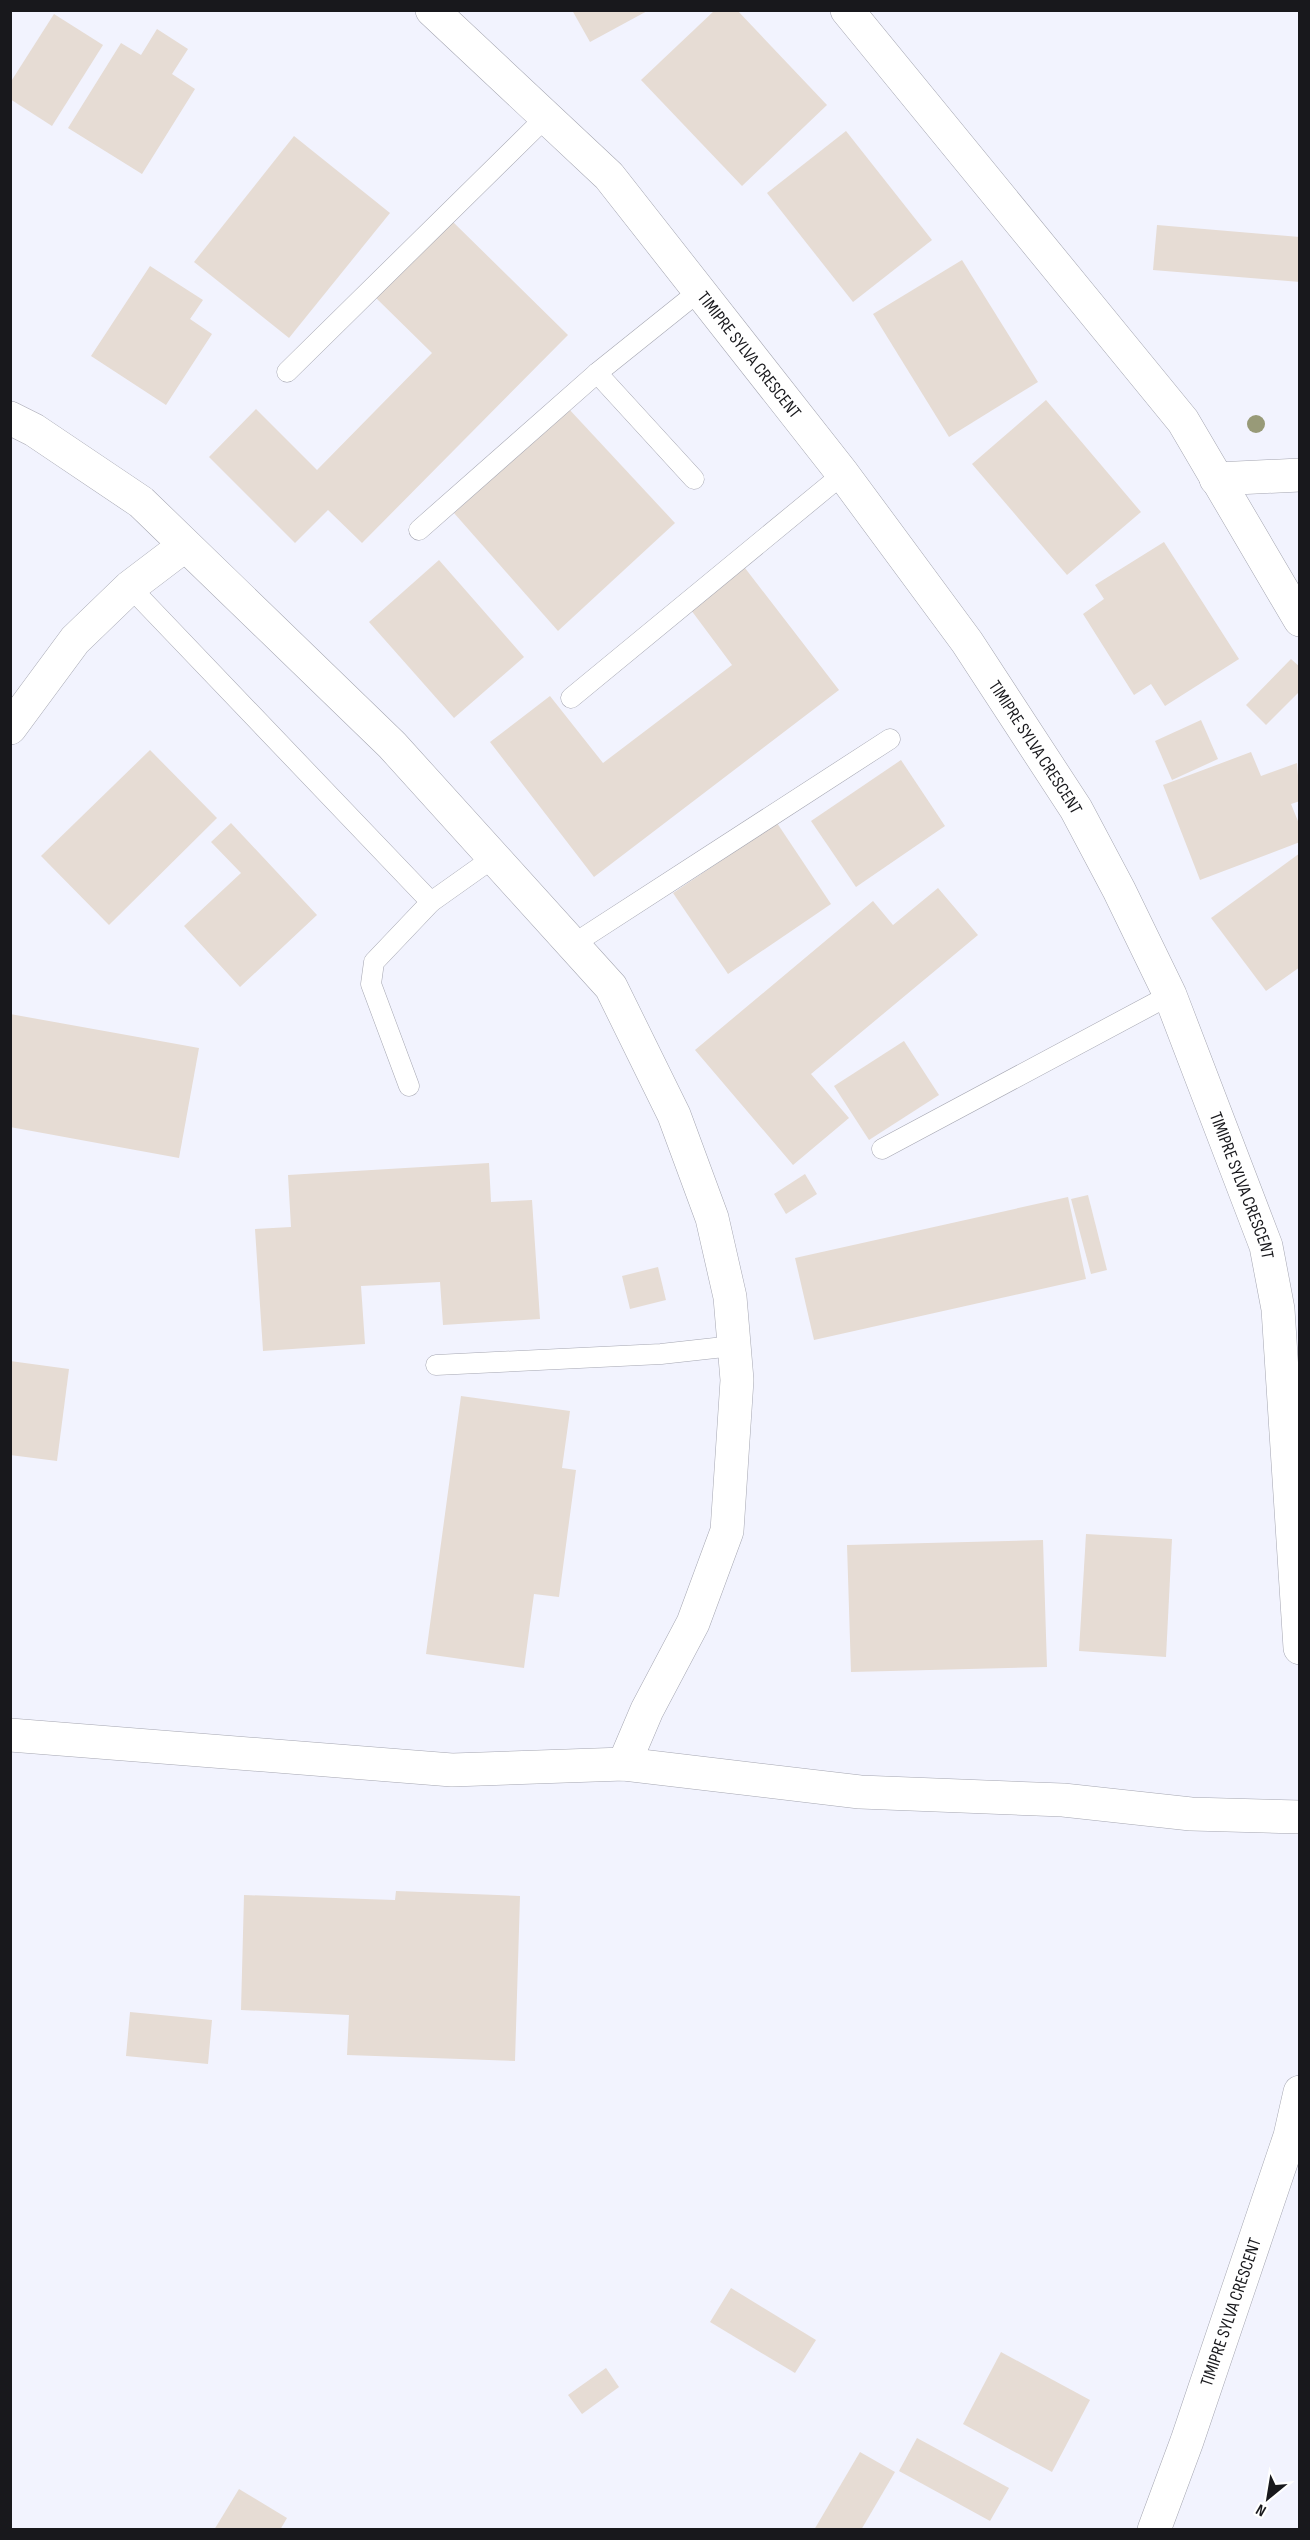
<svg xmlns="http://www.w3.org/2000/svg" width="1310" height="2540" font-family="'Sofia Sans Condensed',sans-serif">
  <rect width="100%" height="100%" fill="#f2f3fe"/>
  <!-- building -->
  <g fill="#e6dcd4">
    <path d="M572 10H649L590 42Z"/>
    <path d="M715 10H737L827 105 742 186 641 80Z"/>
    <path d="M54 14 103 45 52 126 10 99V83Z"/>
    <path d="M157 29 188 49 172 74 195 89 142 174 68 128 121 43 141 55Z"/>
    <path d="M846 131 932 240 853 302 767 193Z"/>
    <path d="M294 136 390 213 289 338 194 262Z"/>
    <path d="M451 220 568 335 362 543 328 510 295 543 209 457 256 409 317 470 432 353 375 297Z"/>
    <path d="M1157 225 1300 237V282L1153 270Z"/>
    <path d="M962 260 1038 382 949 437 873 314Z"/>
    <path d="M150 266 203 300 190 319 212 334 166 405 91 356Z"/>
    <path d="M1046 400 1141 512 1067 575 972 464Z"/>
    <path d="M568 408 675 523 558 631 454 513Z"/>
    <path d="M1164 542 1239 659 1165 706 1151 684 1134 695 1083 614 1104 599 1095 585Z"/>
    <path d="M439 560 524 657 454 718 369 622Z"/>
    <path d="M745 568 839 690 594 877 490 742 550 696 603 763 732 665 691 610Z"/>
    <path d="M1291 659 1300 667V691L1266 725 1246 705Z"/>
    <path d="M1201 720 1218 759 1172 780 1155 741Z"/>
    <path d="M150 750 217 818 109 925 41 856Z"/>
    <path d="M1251 752 1261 776 1297 763 1300 801 1291 804 1300 826V842L1200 880 1163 785Z"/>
    <path d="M901 760 945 826 856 887 811 821Z"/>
    <path d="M231 823 317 915 240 987 184 926 241 873 211 842Z"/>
    <path d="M777 823 831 904 728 974 673 893Z"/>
    <path d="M1300 853V967L1266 991 1211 918Z"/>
    <path d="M938 888 978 935 811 1074 849 1118 793 1165 695 1050 873 901 893 925Z"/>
    <path d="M10 1014 199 1048 179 1158 10 1127Z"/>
    <path d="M904 1041 939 1095 869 1140 834 1086Z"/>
    <path d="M489 1163 491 1202 532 1200 540 1319 443 1325 440 1282 361 1286 365 1344 263 1351 255 1229 291 1227 288 1175Z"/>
    <path d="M805 1174 817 1194 786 1214 774 1194Z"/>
    <path d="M1088 1195 1107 1270 1091 1274 1071 1199Z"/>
    <path d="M1068 1197 1086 1279 814 1340 795 1258Z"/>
    <path d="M658 1267 666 1300 630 1309 622 1276Z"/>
    <path d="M10 1361 69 1369 57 1461 10 1455Z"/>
    <path d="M461 1396 570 1411 562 1468 576 1470 559 1597 534 1594 524 1668 426 1654Z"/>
    <path d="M1086 1534 1172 1539 1166 1657 1079 1651Z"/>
    <path d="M1043 1540 1047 1667 851 1672 847 1545Z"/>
    <path d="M396 1891 520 1896 515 2061 347 2055 349 2015 241 2010 244 1895 395 1900Z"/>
    <path d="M130 2012 212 2020 208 2064 126 2056Z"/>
    <path d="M731 2288 816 2340 795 2373 710 2322Z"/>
    <path d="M1001 2352 1090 2400 1052 2472 963 2424Z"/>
    <path d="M606 2368 619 2387 582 2414 568 2395Z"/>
    <path d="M917 2438 1009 2488 990 2521 899 2471Z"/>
    <path d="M860 2452 895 2472 861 2530H814Z"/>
    <path d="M239 2489 287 2518 280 2530H214Z"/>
  </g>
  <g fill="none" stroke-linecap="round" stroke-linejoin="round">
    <!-- service casing -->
    <g stroke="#a5a6b1" stroke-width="21">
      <g id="service">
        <path d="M287 372 546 117"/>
        <path d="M597 373 694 479"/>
        <path d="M419 530 597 373 698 292"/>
        <path d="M130 587 431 902"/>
        <path d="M571 698 843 474"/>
        <path d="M572 945 890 739"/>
        <path d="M409 1086 371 984 374 962 431 902 493 858"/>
        <path d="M882 1149 1170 995"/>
        <path d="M436 1365 661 1354 733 1346"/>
      </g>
    </g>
    <!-- minor casing -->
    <g stroke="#a5a6b1" stroke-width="34">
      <g id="minor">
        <path id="s1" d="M432 10 609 176 843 474 967 642 1076 809 1119 890 1170 995 1266 1246 1278 1309 1300 1648"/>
        <path d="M847 10 1183 421 1300 620"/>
        <path d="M10 418 34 430 141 502 392 745 611 987 674 1115 712 1218 730 1297 737 1380 727 1531 693 1623 647 1710 624 1764"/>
        <path d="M1216 479 1300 475"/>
        <path d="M10 728 75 640 130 587 184 546"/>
        <path d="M10 1735 452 1770 624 1764 860 1792 1063 1800 1191 1814 1300 1817"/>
        <path id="s2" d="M1154 2530 1187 2441 1290 2136 1300 2092"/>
      </g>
    </g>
    <!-- service -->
    <use href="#service" stroke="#fff" stroke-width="20"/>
    <!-- minor -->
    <use href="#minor" stroke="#fff" stroke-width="33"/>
  </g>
  <!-- trees -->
  <circle fill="#989a78" cx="1256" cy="424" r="9"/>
  <g text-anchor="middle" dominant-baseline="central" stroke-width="6" stroke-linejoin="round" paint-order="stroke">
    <!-- street labels -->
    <g font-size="18" fill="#18181c" stroke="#fff">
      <text stroke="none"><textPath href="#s1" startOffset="470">TIMIPRE SYLVA CRESCENT</textPath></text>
      <text stroke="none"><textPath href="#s1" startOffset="956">TIMIPRE SYLVA CRESCENT</textPath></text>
      <text stroke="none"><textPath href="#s1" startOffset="1442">TIMIPRE SYLVA CRESCENT</textPath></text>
      <text stroke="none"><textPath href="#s2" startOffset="231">TIMIPRE SYLVA CRESCENT</textPath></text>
    </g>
  </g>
  <!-- border -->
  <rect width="1310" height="2540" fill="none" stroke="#18181c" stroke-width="24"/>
  <!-- north arrow -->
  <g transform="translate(1268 2498) rotate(210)" stroke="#ffffff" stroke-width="4.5" paint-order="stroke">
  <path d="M0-4.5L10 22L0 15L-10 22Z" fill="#18181c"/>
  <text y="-9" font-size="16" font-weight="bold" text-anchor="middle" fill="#18181c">N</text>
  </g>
</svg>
